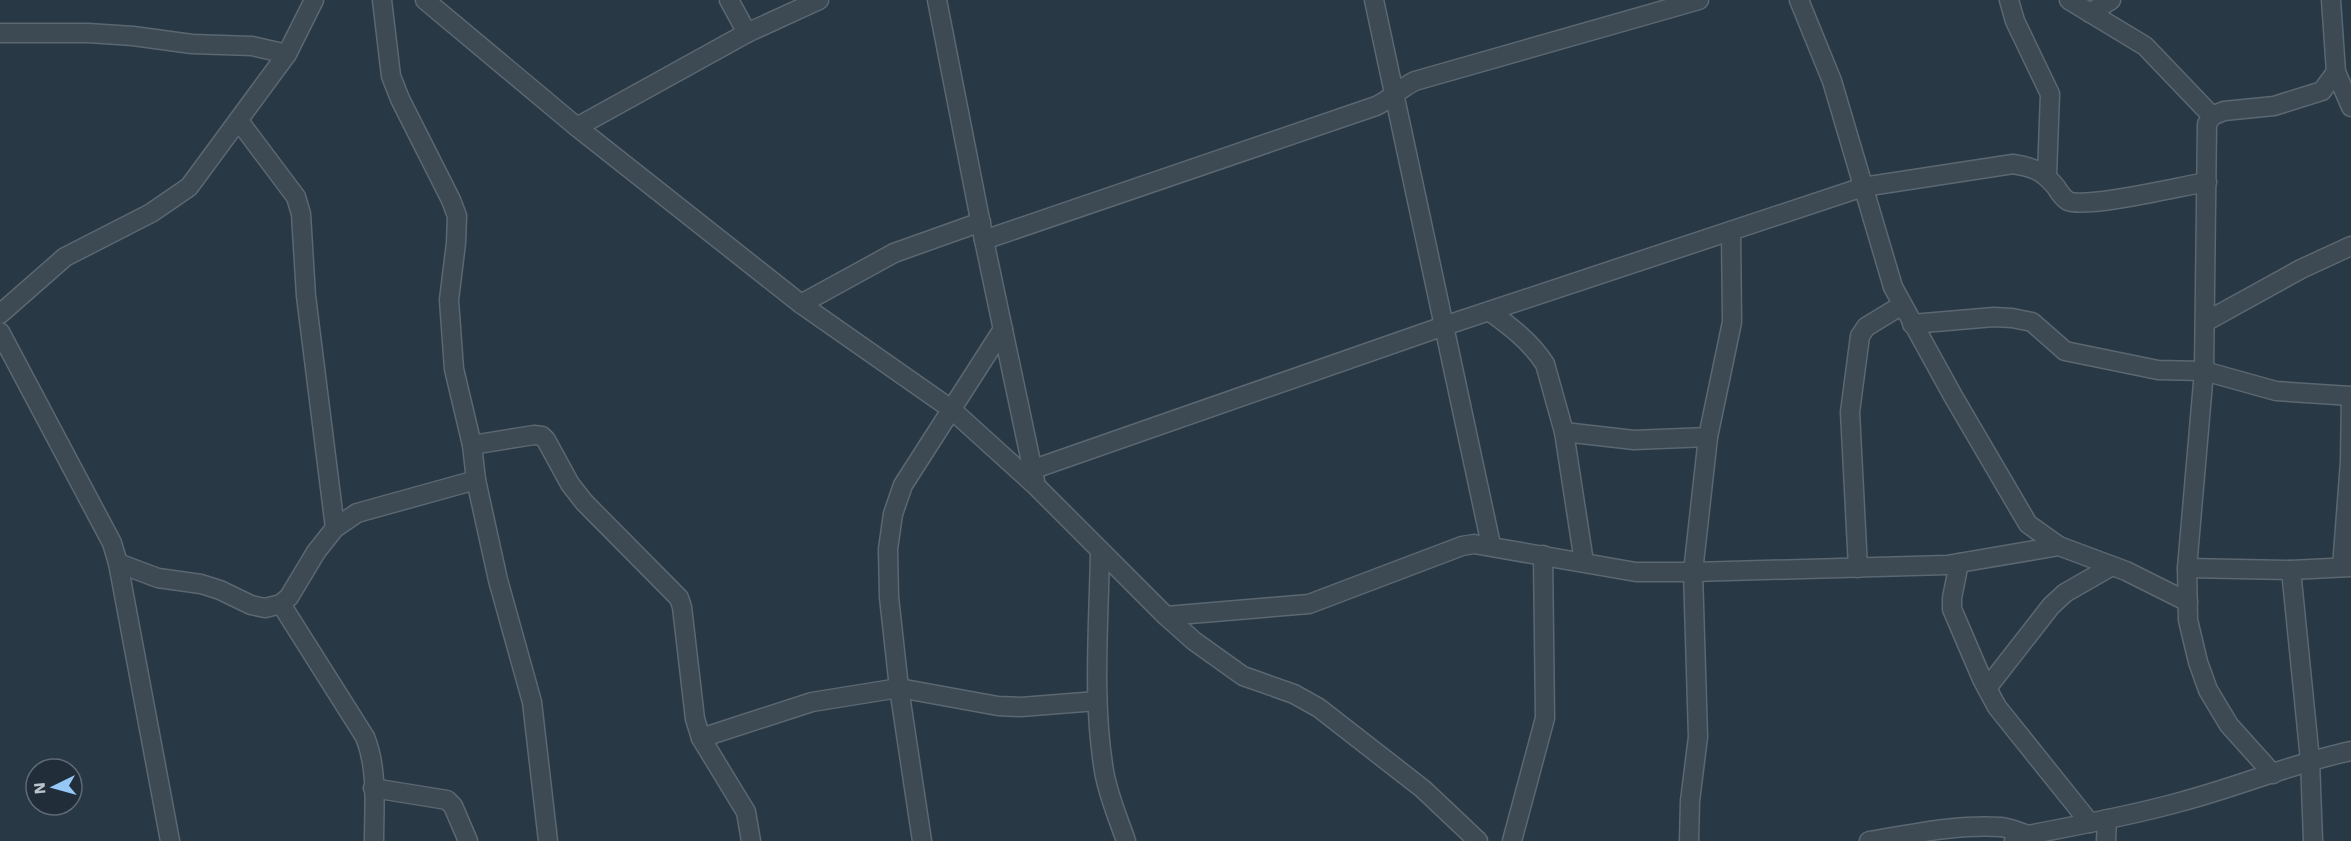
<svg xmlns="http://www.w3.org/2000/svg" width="2351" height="841" font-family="'Work Sans',sans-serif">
  <rect width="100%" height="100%" fill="#283844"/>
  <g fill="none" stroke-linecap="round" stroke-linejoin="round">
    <!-- minor casing -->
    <g stroke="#5b6771" stroke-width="21">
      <g id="minor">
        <path d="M382 0 391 76 400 99 451 200 457 216 456 243 449 300 454 369 472 445 476 480 498 580 532 702 548 841"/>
        <path d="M425 0 577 127 801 304 951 409 1036 486 1166 616 1194 641 1243 676 1294 694 1319 708 1423 789 1478 841"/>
        <path d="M729 0 747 33"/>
        <path d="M937 0 984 240 1035 481"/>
        <path d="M1374 0 1491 545"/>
        <path d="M1799 0 1832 81 1893 287 1953 396 2028 524 2059 546 2126 571 2188 602"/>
        <path d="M2009 0 2015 21 2050 94 2047 175"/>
        <path d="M2069 0 2145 46 2212 116"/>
        <path d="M2090 13 2111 0"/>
        <path d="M0 33H88L133 36 192 44 252 46 287 54"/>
        <path d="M2336 72 2351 107"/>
        <path d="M239 121 296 197 301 214 306 296 335 528"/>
        <path d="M577 127 747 33 819 0"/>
        <path d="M984 240 1376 106C1390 100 1400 88 1415 81L1699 0"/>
        <path d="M801 304 894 253 981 222"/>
        <path d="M1489 311C1510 326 1531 342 1545 364L1564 432 1584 562"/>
        <path d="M0 314 65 257 151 213 189 187 287 54 314 0"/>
        <path d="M2205 322 2301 269 2351 246"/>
        <path d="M1912 324 1994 317 2012 318 2032 322 2065 351 2158 370 2204 371 2276 391 2351 396"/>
        <path d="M0 332 112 543 118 563 170 841"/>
        <path d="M1564 432 1634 440 1708 437"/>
        <path d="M472 445 534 435 542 436 546 440 570 484 584 502 679 598 682 607 695 719 701 738 746 812 751 841"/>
        <path d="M1034 469 1444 326 1863 187 2013 164C2033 167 2043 171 2056 187 2059 192 2063 198 2068 201 2087 209 2182 186 2207 182"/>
        <path d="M1100 550C1099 623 1092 699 1104 771 1108 795 1118 818 1126 841"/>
        <path d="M118 563 158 578 201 584 220 590 251 605 265 608 281 604 289 597 316 552 335 528 357 513 476 480"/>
        <path d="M1959 563 1952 598V609L1982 679 1997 707 2090 823"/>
        <path d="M2342 567 2350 462 2351 396"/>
        <path d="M1858 568 1850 412 1860 336 1866 327 1902 305"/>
        <path d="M2187 568 2291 570 2351 567"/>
        <path d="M2291 570 2310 760 2313 841"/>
        <path d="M281 604 365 737C378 769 374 807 374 841"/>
        <path d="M1166 616 1309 604 1462 546 1474 544 1636 572H1693L1947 565 2059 546"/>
        <path d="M1987 688 2051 606 2065 593 2112 566"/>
        <path d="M701 738 812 702 899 688 998 706 1021 707 1097 701"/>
        <path d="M2273 774 2229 725 2208 690 2198 662 2188 620 2187 568 2204 371 2207 124 2212 116 2224 111 2274 106 2322 91 2336 72 2331 0"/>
        <path d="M373 788 447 800 453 806 468 841"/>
        <path d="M922 841 899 688 889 597 888 549 893 514 903 485 1003 329"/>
        <path d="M1512 841 1545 718 1543 555"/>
        <path d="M1689 841 1690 801 1698 737 1693 572 1708 437 1732 322 1731 231"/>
        <path d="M1869 841C1913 834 1957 824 2001 827 2010 828 2019 832 2028 835"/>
        <path d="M2014 841 2028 835C2079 825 2130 816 2180 802 2238 787 2293 763 2351 751"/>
        <path d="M2106 841 2107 819"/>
      </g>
    </g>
    <!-- minor -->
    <use href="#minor" stroke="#3d4953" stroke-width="18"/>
  </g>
  <!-- north arrow -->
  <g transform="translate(54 787) rotate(265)"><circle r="28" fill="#212e39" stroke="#5e6a74" stroke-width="1.5"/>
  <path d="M0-4.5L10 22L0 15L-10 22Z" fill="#95c8f7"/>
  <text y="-9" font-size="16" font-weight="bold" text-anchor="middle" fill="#bac4cd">N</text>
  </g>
</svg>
